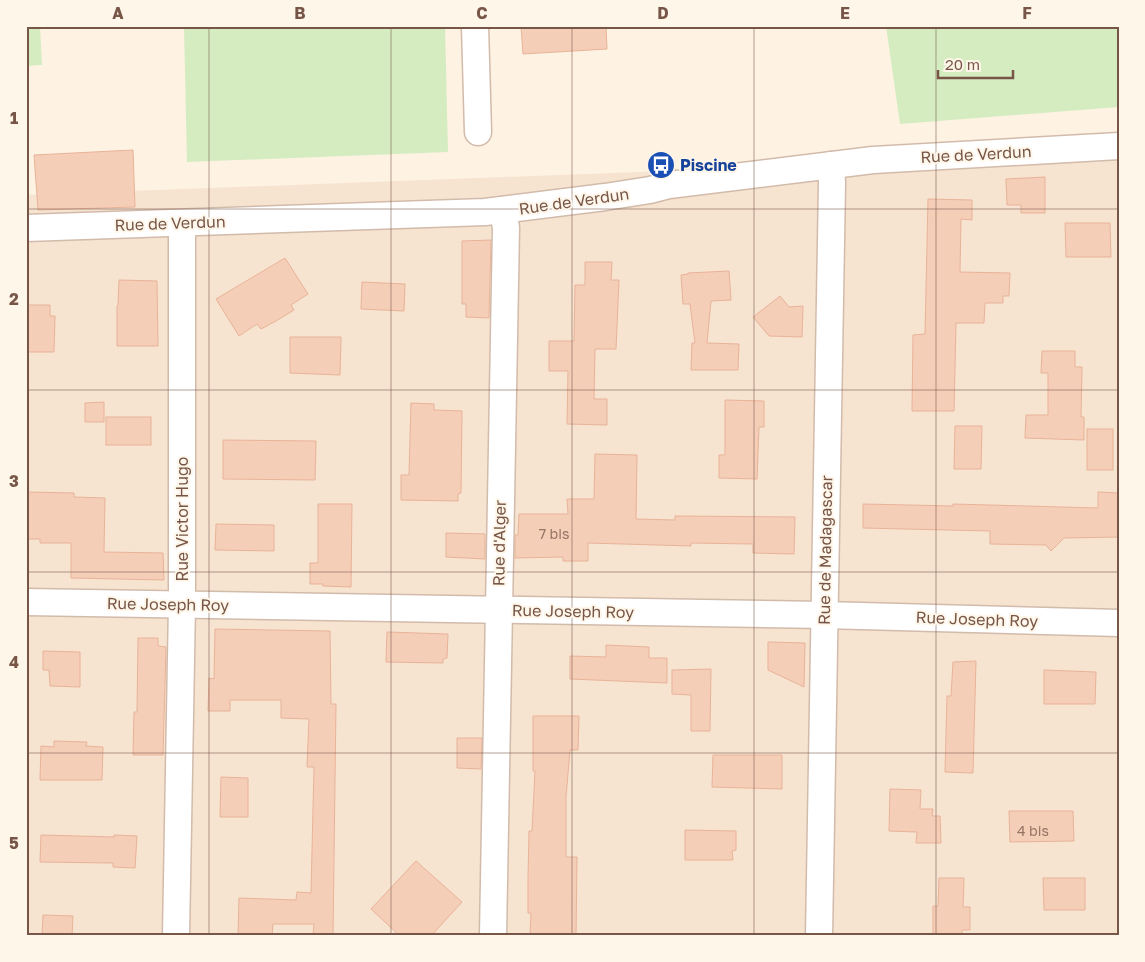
<svg xmlns="http://www.w3.org/2000/svg" width="1145" height="962" font-family="'Golos Text',sans-serif">
  <rect width="100%" height="100%" fill="#fef2e3"/>
  <!-- residential -->
  <path fill="#f6e3d0" d="M1119 154V936H26V195Z"/>
  <!-- green -->
  <g fill="#d4ecc0">
    <path d="M26 26H40L42 65 26 66Z"/>
    <path d="M184 26H445L448 152 187 162Z"/>
    <path d="M886 26H1119V107L900 124Z"/>
  </g>
  <!-- building -->
  <g fill="#f5ceb8" stroke="#e9b398">
    <path d="M521 26H606L607 49 523 54Z"/>
    <path d="M133 150 135 207 38 210 34 155Z"/>
    <path d="M1045 177V213H1021V205H1007L1006 179Z"/>
    <path d="M928 199 972 200V220L961 219 960 272 1010 273 1009 296H1003V303H985L984 323H956L954 411H912L913 335 925 334Z"/>
    <path d="M1065 223H1110L1111 257H1066Z"/>
    <path d="M491 240 489 318 466 317V304H462V241Z"/>
    <path d="M285 258 308 294 291 305 294 310 276 321 261 329 257 324 239 336 216 299Z"/>
    <path d="M585 262H612L611 280H619L616 349H595L594 399H607V425L567 424 568 371H549V341H574L575 285H585Z"/>
    <path d="M729 271 731 300 711 301 707 343 739 344 738 370H691L692 343H695L690 304H683L681 275 688 274V273Z"/>
    <path d="M119 280 157 281 158 346H117V306L118 305Z"/>
    <path d="M362 282 405 284 404 311 361 309Z"/>
    <path d="M780 296 789 307 803 306 802 337 769 336 753 317Z"/>
    <path d="M26 305H50V316H55L54 352H26Z"/>
    <path d="M290 337H341L340 375 290 373Z"/>
    <path d="M1042 351H1075V367H1082L1081 417H1084V440L1025 438 1026 415H1048V373H1041Z"/>
    <path d="M725 400 764 401V427H759L757 479 719 478V455H725Z"/>
    <path d="M104 402V422H85V403Z"/>
    <path d="M411 403 434 404V410L462 411 461 493 458 494V501L401 500V475H409Z"/>
    <rect x="106" y="417" width="45" height="28"/>
    <path d="M955 426H982L981 469H954Z"/>
    <rect x="1087" y="429" width="26" height="41"/>
    <path d="M223 440 316 441 315 480 223 479Z"/>
    <path d="M595 454 637 455 636 519 675 520V516L795 517 794 554 753 553V544L691 543V546L588 543V561H563V557L515 558V535H518L519 514H568L567 499H594Z"/>
    <path d="M27 492 74 493V497L105 498 104 552 163 553 164 580 71 578V543H40V539H26Z"/>
    <path d="M1098 492 1118 493 1119 537 1064 538 1051 551 1046 545 990 544V531L863 528V504L953 506V504L1098 508Z"/>
    <path d="M318 504H352L351 587 323 586V584H310V563H318Z"/>
    <path d="M216 524 274 525V551L215 550Z"/>
    <path d="M446 533 485 534V559L446 557Z"/>
    <path d="M215 629 330 631 331 704H336L333 936H313L314 924H273L272 936H238L239 898 296 900 297 892 311 893 314 767H307L309 719 281 718V700H230V711H208L209 678 214 679Z"/>
    <path d="M387 632 448 634 447 658 443 659V663L386 662Z"/>
    <path d="M138 638H158V646L166 647 163 755H133L134 712H137Z"/>
    <path d="M768 642 805 643 804 687 768 670Z"/>
    <path d="M606 645 649 647V658H667V683L570 679V656L606 657Z"/>
    <path d="M43 651 80 652V687L50 686 49 670H43Z"/>
    <path d="M976 661 973 773 945 772 947 696H951L953 662Z"/>
    <path d="M711 669 710 731H691V695L672 694V670Z"/>
    <path d="M1044 670 1096 672 1095 704H1044Z"/>
    <path d="M533 716H579L578 750H570L566 797V857H577L576 936H530L531 913H528V878L529 831H532L535 771H533Z"/>
    <path d="M457 738H482L481 769 457 768Z"/>
    <path d="M54 741 87 742 86 746 103 747 102 780H40L41 746 54 747Z"/>
    <path d="M713 755H782V789L712 787Z"/>
    <path d="M221 777 248 778V817H220Z"/>
    <path d="M890 789 921 790 920 809H933L932 816H940L941 843H916L917 832 889 831Z"/>
    <path d="M1009 811H1073L1074 841 1010 842Z"/>
    <path d="M685 830 736 831V850L732 851 733 860H685Z"/>
    <path d="M41 835 114 837V835L137 836 135 868 113 867V863L40 862Z"/>
    <path d="M416 861 462 902 431 936H400L371 909Z"/>
    <path d="M939 878H964L963 907H970V930H962V936H933V906H938Z"/>
    <path d="M1043 878H1085V910H1044Z"/>
    <path d="M43 915 73 916 72 936H42Z"/>
  </g>
  <g fill="none" stroke-linecap="round" stroke-linejoin="round">
    <!-- minor casing -->
    <g stroke="#d2bbab" stroke-width="29">
      <g id="minor">
        <path d="M475 26 478 132"/>
        <path d="M26 228 485 212 605 197 650 190 669 185 873 160 1119 146"/>
        <path d="M26 602 824 615 1119 623"/>
        <path d="M176 936 182 604V223"/>
        <path d="M493 936 506 228 503 210"/>
        <path d="M819 936 832 183 831 165"/>
      </g>
    </g>
    <!-- minor -->
    <use href="#minor" stroke="#fff" stroke-width="26"/>
  </g>
  <!-- grid -->
  <path fill="none" stroke="#775647" stroke-width="1" stroke-opacity="0.55" d="M209 26V936M391 26V936M572 26V936M754 26V936M936 26V936M26 209H1119M26 390H1119M26 572H1119M26 753H1119"/>
  <!-- icons -->
  <defs>
    <g id="bus-disc" transform="scale(1.4375)"><circle r="9.5" fill="#1a4fb4" stroke="#fff6ea"/><path d="M-5-6H5V4H4V6H2V4H-2V6H-4V4H-5ZM-3.5-4V0h7V-4ZM-3.5 1.2v1.5H-2V1.2ZM2 1.2v1.5H3.5V1.2Z" fill="#fff"/></g>
  </defs>
  <g fill-rule="evenodd">
    <use href="#bus-disc" x="661" y="165"/>
  </g>
  <g text-anchor="middle" dominant-baseline="central" stroke-width="4" stroke-linejoin="round" paint-order="stroke">
    <!-- number labels -->
    <g font-size="14" fill="#967463">
      <text x="554" y="533">7 bis</text>
      <text x="1033" y="830">4 bis</text>
    </g>
    <!-- street labels -->
    <g font-size="16" fill="#775647" stroke="#fff6ea">
      <text transform="translate(976 154) rotate(-3)">Rue de Verdun</text>
      <text transform="translate(574 201) rotate(-8)">Rue de Verdun</text>
      <text transform="translate(170 223) rotate(-2)">Rue de Verdun</text>
      <text transform="translate(182 519) rotate(-90)">Rue Victor Hugo</text>
      <text transform="translate(499 543) rotate(-89)">Rue d'Alger</text>
      <text transform="translate(825 550) rotate(-89)">Rue de Madagascar</text>
      <text transform="translate(168 604) rotate(1)">Rue Joseph Roy</text>
      <text transform="translate(573 611) rotate(1)">Rue Joseph Roy</text>
      <text transform="translate(977 619) rotate(2)">Rue Joseph Roy</text>
    </g>
    <!-- transit labels -->
    <g font-size="16" font-weight="bold" fill="#164399" stroke="#fff6ea" text-anchor="start">
      <text x="680" y="165">Piscine</text>
    </g>
  </g>
  <!-- border -->
  <rect width="1145" height="962" fill="none" stroke="#fff6ea" stroke-width="55"/>
  <!-- scale -->
  <path d="M938 70v8h75v-8" fill="none" stroke="#775647" stroke-width="2.5"/>
  <text x="945" y="70" font-size="15" fill="#775647" stroke="#fff6ea" stroke-width="4" paint-order="stroke">20 m</text>
  <rect x="28" y="28" width="1090" height="906" fill="none" stroke="#775647" stroke-width="2"/>
  <g font-size="16" text-anchor="middle" font-weight="bold" fill="#775647">
    <text x="118" y="19">A</text>
    <text x="300" y="19">B</text>
    <text x="482" y="19">C</text>
    <text x="663" y="19">D</text>
    <text x="845" y="19">E</text>
    <text x="1027" y="19">F</text>
    <text x="14" y="124">1</text>
    <text x="14" y="305">2</text>
    <text x="14" y="487">3</text>
    <text x="14" y="668">4</text>
    <text x="14" y="849">5</text>
  </g>
</svg>
